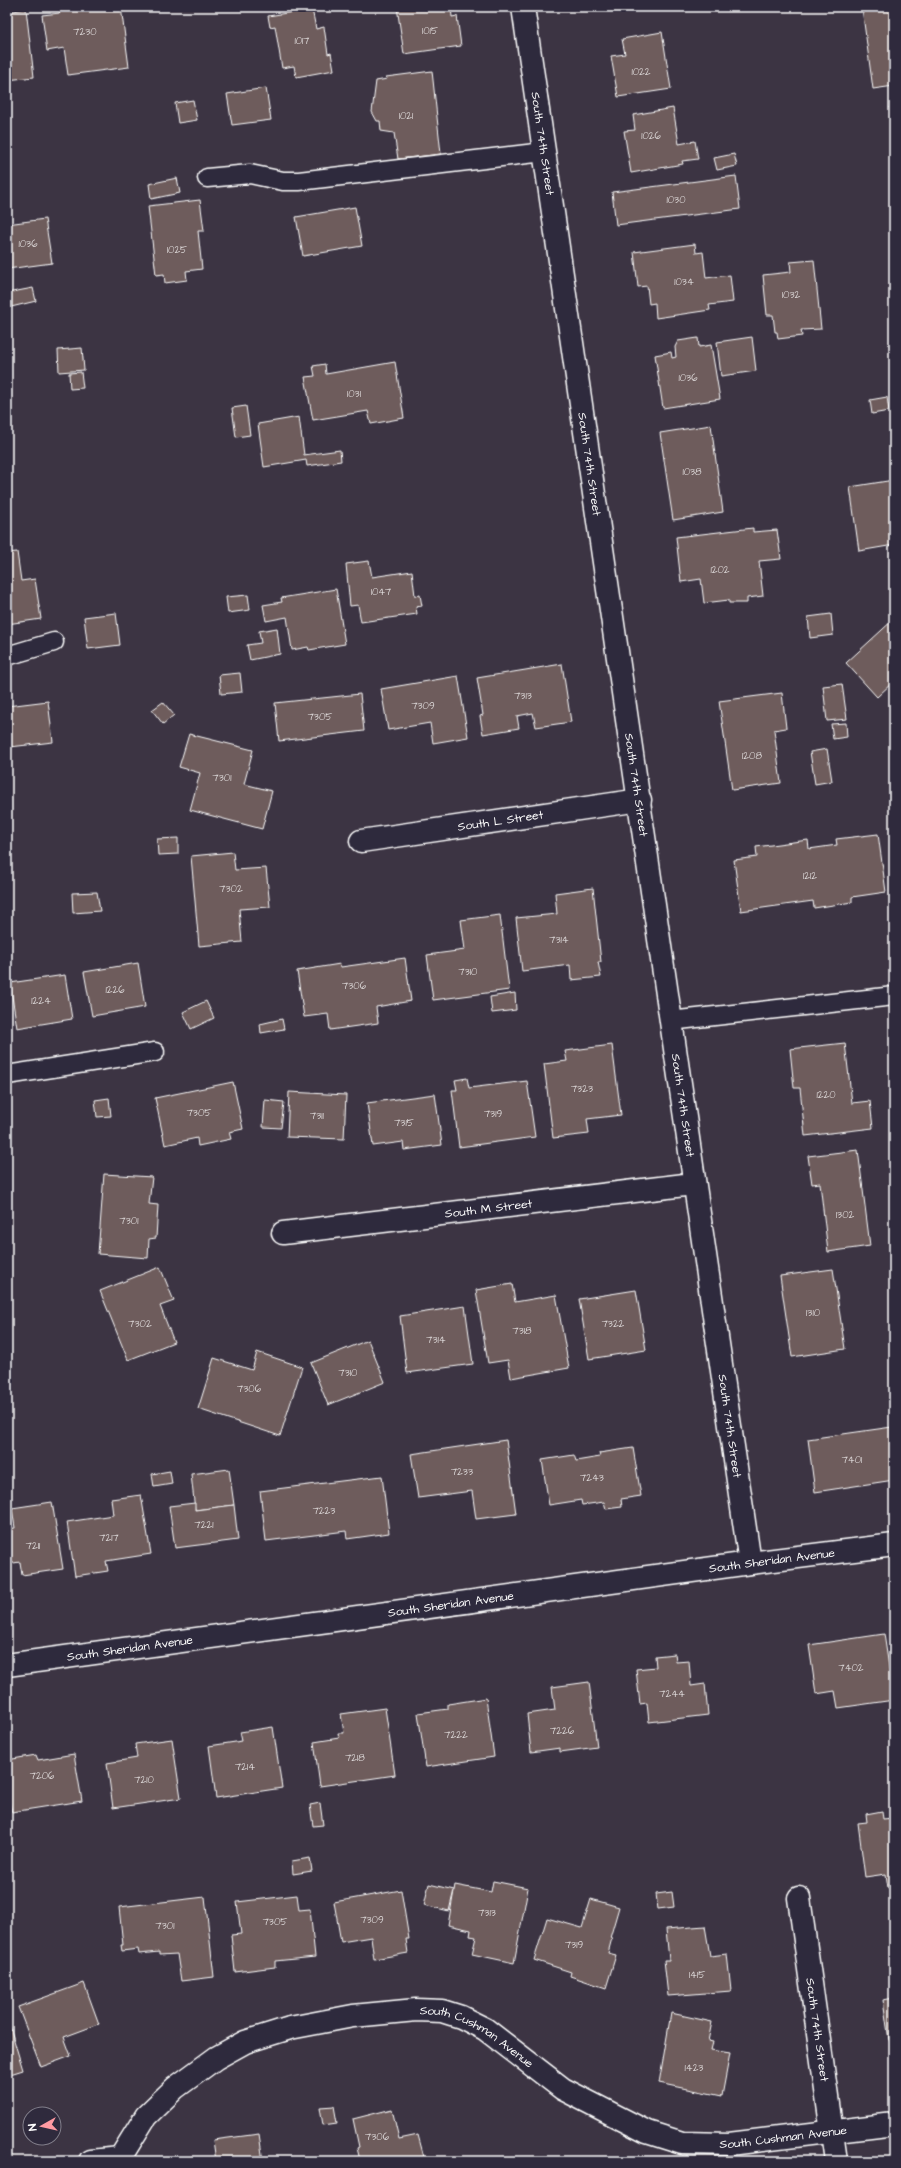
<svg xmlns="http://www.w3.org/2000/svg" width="901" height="2168" font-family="'Architects Daughter',sans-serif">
  <rect width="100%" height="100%" fill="#3c3443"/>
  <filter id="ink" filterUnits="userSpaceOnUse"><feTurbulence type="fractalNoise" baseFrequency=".025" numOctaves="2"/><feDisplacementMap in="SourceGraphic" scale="8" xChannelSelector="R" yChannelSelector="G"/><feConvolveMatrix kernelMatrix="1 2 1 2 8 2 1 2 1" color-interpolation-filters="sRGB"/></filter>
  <g filter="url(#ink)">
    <!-- building -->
    <g fill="#6e5c5b" stroke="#fff">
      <path d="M59 7H121L129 67 68 75 64 48 47 51 42 15 60 13Z"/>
      <path d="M397 7H451L452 17 457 16 461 46 404 54Z"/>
      <path d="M872 7H894V86L873 89 862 8Z"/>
      <path d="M26 9 34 77 7 80V12Z"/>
      <path d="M312 9 316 29 324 27 328 54 331 53 334 70 296 77 294 66 282 68 275 26 270 27 268 16Z"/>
      <path d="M662 32 671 89 618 97 611 56 625 54 622 39Z"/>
      <path d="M432 71 441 154 398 159 394 133 381 131 380 121H377L372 112 376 81 387 79 386 77Z"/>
      <path d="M266 88 271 120 232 125 227 94Z"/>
      <path d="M193 100 197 120 178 123 175 103Z"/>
      <path d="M890 107H894V131L893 132Z"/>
      <path d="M673 108 679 144 695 141 698 159 682 161 683 164 631 173 624 131 635 130 633 115Z"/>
      <path d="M734 154 737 166 717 170 714 158Z"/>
      <path d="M736 176 740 209 616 225 612 192Z"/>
      <path d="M177 178 180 193 151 199 149 184Z"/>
      <path d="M200 200 204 231H198L202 269 186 271 187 280 165 283 164 274 156 275 148 206Z"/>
      <path d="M355 207 362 246 303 256 296 217Z"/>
      <path d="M45 219 52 263 7 269V224Z"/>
      <path d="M695 244 696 253 703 252 706 278 730 275 733 302 709 305 710 310 656 318 655 303 649 304 647 286 638 287 634 252Z"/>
      <path d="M814 260 821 329 801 330 802 336 778 339 777 332H775L773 315H767L763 275 791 272 790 262Z"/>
      <path d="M33 288 36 301 7 308V293Z"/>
      <path d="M752 337 756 371 721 376 717 342Z"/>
      <path d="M698 338 699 347 711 345 720 399 663 408 655 355 671 352 672 358 676 357 675 347 678 341Z"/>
      <path d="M82 348 84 370 59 372 58 350Z"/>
      <path d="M395 362 404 418 371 424 368 411 313 420 305 377 315 376 313 366 325 364 326 374Z"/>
      <path d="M81 372 83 388 70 389 69 373Z"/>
      <path d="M887 397 889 411 872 414 870 400Z"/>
      <path d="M246 406 250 435 236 437 232 408Z"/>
      <path d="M299 417 304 455 340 450 341 461 307 466 306 460 264 467 258 424Z"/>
      <path d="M711 425 723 512 673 520 660 433Z"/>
      <path d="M894 480V545L859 551 850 487Z"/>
      <path d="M753 528V532L777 530 781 559 759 561 763 596 747 598V603H729V600L704 603 701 579 681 582 676 537Z"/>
      <path d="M17 552 21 581 35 579 41 619 7 624V553Z"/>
      <path d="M369 561 372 577 412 571 415 596 420 595 422 606 416 607 417 614 361 622 358 605 350 606 346 564Z"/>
      <path d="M336 589 345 644 309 650 308 647 292 650 287 617 266 621 263 605 282 602 281 598Z"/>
      <path d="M248 595 250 610 228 613 226 597Z"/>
      <path d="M116 613 120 645 88 649 84 617Z"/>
      <path d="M831 614 833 635 810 638 808 617Z"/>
      <path d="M894 619V681L877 697 846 663Z"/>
      <path d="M277 628 280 654 250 660 247 645 261 643 259 631Z"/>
      <path d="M562 664 571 722 536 727 533 713 517 716 519 728 483 734 480 716 483 715 477 678Z"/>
      <path d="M240 673 242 692 221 694 219 675Z"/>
      <path d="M458 676 468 737 433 743 430 723 388 730 381 689Z"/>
      <path d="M842 684 847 719 827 721 823 686Z"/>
      <path d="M782 693 786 728 774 730 781 783 732 790 719 701Z"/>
      <path d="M360 694 364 731 279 741 275 703Z"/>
      <path d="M48 701 53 742 10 747 7 706Z"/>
      <path d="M163 702 174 715 163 724 152 710Z"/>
      <path d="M846 723 847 737 833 739 831 724Z"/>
      <path d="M189 734 253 750 244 784 272 791 262 829 190 810 200 773 179 767Z"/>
      <path d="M827 749 832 781 815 784 810 752Z"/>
      <path d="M878 834 886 892 852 897V902L814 908 813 901 741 911 734 860 757 857 756 847 808 840 809 849 837 845 836 839Z"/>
      <path d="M178 838V854L158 855 157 839Z"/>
      <path d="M233 852 235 870 266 868 270 907 239 909 242 942 199 946 191 856Z"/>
      <path d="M593 888 601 962H598L601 977 571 980 570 965 522 971 516 918 557 914 555 893Z"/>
      <path d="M97 892 100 911 73 913 72 893Z"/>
      <path d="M500 915 509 990 433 1000 427 955 465 950 461 920Z"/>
      <path d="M405 958 411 1001 376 1007 378 1023 330 1030 328 1014 304 1017 297 971 340 964 341 967Z"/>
      <path d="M138 963 145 1007 92 1016 84 972Z"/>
      <path d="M65 975 72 1019 17 1028 10 983Z"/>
      <path d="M515 993 516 1010 492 1013 490 997Z"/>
      <path d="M206 1001 214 1018 191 1029 183 1012Z"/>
      <path d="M282 1019 284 1029 261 1033 260 1024Z"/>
      <path d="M845 1043 852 1103 870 1101 873 1128 805 1136 800 1088H794L790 1049Z"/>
      <path d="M612 1045 621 1115 587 1119 589 1134 553 1138 544 1064 567 1061 565 1051Z"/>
      <path d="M467 1078 469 1088 527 1081 535 1137 459 1147 452 1090H457L455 1080Z"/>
      <path d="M233 1082 243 1129 229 1132 231 1139 198 1146 197 1138 165 1145 155 1098Z"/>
      <path d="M289 1092 346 1095 344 1139 287 1137Z"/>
      <path d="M435 1094 442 1145 404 1150 403 1142 373 1146 367 1103Z"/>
      <path d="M109 1098 111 1116 97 1117 95 1100Z"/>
      <path d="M265 1100 284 1102 281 1128 263 1127Z"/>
      <path d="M891 1145H894V1158L893 1159Z"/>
      <path d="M858 1150 870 1246 828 1252 820 1183 812 1184 808 1156Z"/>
      <path d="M104 1174 152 1177 149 1204 158 1205 156 1238 149 1239 148 1258 98 1254Z"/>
      <path d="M160 1267 174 1301 160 1306 174 1342 128 1360 100 1291Z"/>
      <path d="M833 1269 845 1349 792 1357 780 1276Z"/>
      <path d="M512 1284 515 1302 556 1295 569 1368 511 1378 508 1360 488 1363 476 1290Z"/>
      <path d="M636 1290 646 1350 589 1359 579 1299Z"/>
      <path d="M465 1306 473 1364 407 1373 400 1316Z"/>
      <path d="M368 1340 385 1382 328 1405 311 1363Z"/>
      <path d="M257 1352 302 1367 280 1436 198 1409 214 1358 252 1370Z"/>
      <path d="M892 1427 894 1480 815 1492 808 1439Z"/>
      <path d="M506 1440 516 1514 476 1519 472 1491 418 1498 411 1454Z"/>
      <path d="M633 1448 641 1496 621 1499 622 1507 606 1509 604 1502 582 1505 581 1500 549 1505 542 1460 574 1455 576 1461 600 1457 599 1453Z"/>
      <path d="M229 1469 234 1505 195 1510 191 1474Z"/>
      <path d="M170 1471 172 1484 154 1487 152 1474Z"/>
      <path d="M382 1476 389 1533 347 1539 346 1531 266 1541 260 1491Z"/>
      <path d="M141 1495 151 1554 106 1561 108 1571 75 1576 67 1522 113 1515 111 1499Z"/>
      <path d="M52 1502 63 1569 22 1575 20 1562 7 1564V1529L15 1528 12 1508Z"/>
      <path d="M195 1503V1510L234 1505 238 1540 175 1548 169 1506Z"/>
      <path d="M884 1634 894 1700 838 1708 835 1691 816 1694 809 1645Z"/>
      <path d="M675 1654 676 1662 689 1661 691 1686 705 1684 708 1715 649 1722 647 1703 640 1704 636 1669 656 1667 655 1656Z"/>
      <path d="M589 1682 597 1747 560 1752V1748L531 1752 527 1714 555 1710 552 1687Z"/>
      <path d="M486 1698 494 1757 426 1767 418 1713 448 1709V1704Z"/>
      <path d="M385 1708 395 1775 320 1786 314 1742 339 1738 338 1733H344L341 1714Z"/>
      <path d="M273 1727 282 1788 216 1798 209 1746 242 1741 240 1732Z"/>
      <path d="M172 1739 181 1798 113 1808 107 1763 137 1758 135 1744Z"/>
      <path d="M74 1754 82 1801 12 1812 7 1794V1760L36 1755 38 1760Z"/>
      <path d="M320 1803 323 1825 313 1826 310 1805Z"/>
      <path d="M882 1811 883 1819 894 1818V1887L888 1888 886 1874 865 1877 858 1823 867 1822 866 1814Z"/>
      <path d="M310 1858 312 1871 293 1874 292 1861Z"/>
      <path d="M493 1881 528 1888 514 1963 472 1954 476 1937 470 1936 471 1930 448 1925 455 1885 491 1892Z"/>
      <path d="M429 1884 454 1890 449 1911 424 1905Z"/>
      <path d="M401 1890 409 1939H406L408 1953 374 1959 371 1937 341 1942 334 1902Z"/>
      <path d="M672 1892 674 1907 658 1909 656 1894Z"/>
      <path d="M297 1895 299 1910 310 1909 315 1957 275 1961V1967L235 1972 231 1935 241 1934 237 1902Z"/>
      <path d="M205 1897 214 1977 181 1981 177 1954 159 1955V1952L139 1954 138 1949 122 1951 121 1945H123L119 1907Z"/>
      <path d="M591 1899 619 1907 610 1938H612L608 1953 616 1955 606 1988 570 1976 571 1972 534 1960 547 1918 582 1928Z"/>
      <path d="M705 1926 710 1956 727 1954 731 1991 668 1996 664 1960H669L666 1929Z"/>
      <path d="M84 1983 99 2024 64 2037 71 2056 41 2067 18 2007Z"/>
      <path d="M894 1998V2039L889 2040 883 2000Z"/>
      <path d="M671 2013 712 2022 708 2041 713 2042 711 2050 730 2053 722 2096 659 2083Z"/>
      <path d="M10 2027 23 2070 7 2075V2028Z"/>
      <path d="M334 2106 337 2123 323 2125 320 2107Z"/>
      <path d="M392 2109 399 2139 418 2135 425 2161H358L360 2160 357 2148 359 2147 353 2119Z"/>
      <path d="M259 2134 263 2161H216L213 2140Z"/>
    </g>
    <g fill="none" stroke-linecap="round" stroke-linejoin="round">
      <!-- lane casing -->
      <g stroke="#fff" stroke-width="21">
        <g id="lane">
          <path d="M207 178 250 174 283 181H299L544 152"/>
          <path d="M7 656 54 642"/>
          <path d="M670 1021 894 996"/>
          <path d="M7 1075 155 1052"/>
        </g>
      </g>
      <!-- street casing -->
      <g stroke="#fff" stroke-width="25">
        <g id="street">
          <path id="s1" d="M523 7 750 1563"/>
          <path id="s2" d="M361 841 640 800"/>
          <path id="s3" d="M283 1233 693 1184"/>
          <path id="s4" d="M799 1898 836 2161"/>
          <path id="s5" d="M120 2158 146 2116 175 2088 216 2058 245 2042 290 2028 353 2016 416 2010 442 2011 461 2017 485 2029 563 2089 647 2132 682 2143 729 2144 894 2124"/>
          <path d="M90 2161 120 2158"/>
        </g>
      </g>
      <!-- secondary casing -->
      <g stroke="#fff" stroke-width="25">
        <g id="secondary">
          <path id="s6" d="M7 1665 750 1563 894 1545"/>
        </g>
      </g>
      <!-- lane -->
      <use href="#lane" stroke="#2f2a3d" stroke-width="18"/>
      <!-- street -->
      <use href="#street" stroke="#2f2a3d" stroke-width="22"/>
      <!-- secondary -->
      <use href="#secondary" stroke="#2f2a3d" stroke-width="22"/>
    </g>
  </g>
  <g text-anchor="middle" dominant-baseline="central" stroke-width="3" stroke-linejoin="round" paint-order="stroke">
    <!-- number labels -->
    <g font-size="10" fill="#dbd6d6">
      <text x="430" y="31">1015</text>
      <text x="85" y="32">7230</text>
      <text x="302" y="41">1017</text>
      <text x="641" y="72">1022</text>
      <text x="406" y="116">1021</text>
      <text x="651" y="136">1026</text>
      <text x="676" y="200">1030</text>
      <text x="28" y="244">1036</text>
      <text x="177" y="250">1025</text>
      <text x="684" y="282">1034</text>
      <text x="791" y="295">1032</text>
      <text x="688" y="378">1036</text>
      <text x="354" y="394">1031</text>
      <text x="692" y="472">1038</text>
      <text x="720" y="570">1202</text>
      <text x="381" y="592">1047</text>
      <text x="523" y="696">7313</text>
      <text x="423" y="706">7309</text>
      <text x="320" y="717">7305</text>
      <text x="752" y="756">1208</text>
      <text x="222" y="778">7301</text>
      <text x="810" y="876">1212</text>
      <text x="231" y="889">7302</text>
      <text x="559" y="940">7314</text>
      <text x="468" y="972">7310</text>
      <text x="354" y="986">7306</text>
      <text x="115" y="990">1226</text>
      <text x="41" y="1001">1224</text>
      <text x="582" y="1089">7323</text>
      <text x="826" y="1095">1220</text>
      <text x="199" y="1113">7305</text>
      <text x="493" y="1114">7319</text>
      <text x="317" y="1116">7311</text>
      <text x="404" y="1123">7315</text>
      <text x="845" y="1215">1302</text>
      <text x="129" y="1221">7301</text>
      <text x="813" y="1313">1310</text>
      <text x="140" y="1324">7302</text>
      <text x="613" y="1324">7322</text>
      <text x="522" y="1331">7318</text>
      <text x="436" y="1340">7314</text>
      <text x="348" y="1373">7310</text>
      <text x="249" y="1389">7306</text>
      <text x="852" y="1460">7401</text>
      <text x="462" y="1472">7233</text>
      <text x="592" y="1478">7243</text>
      <text x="324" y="1511">7223</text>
      <text x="204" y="1525">7221</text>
      <text x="109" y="1538">7217</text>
      <text x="33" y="1546">7211</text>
      <text x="851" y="1668">7402</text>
      <text x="672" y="1694">7244</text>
      <text x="562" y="1731">7226</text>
      <text x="456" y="1735">7222</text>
      <text x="355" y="1758">7218</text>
      <text x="245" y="1767">7214</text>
      <text x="42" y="1776">7206</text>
      <text x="144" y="1780">7210</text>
      <text x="487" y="1913">7313</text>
      <text x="372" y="1920">7309</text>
      <text x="275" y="1922">7305</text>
      <text x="165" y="1926">7301</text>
      <text x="574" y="1945">7319</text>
      <text x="697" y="1975">1415</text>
      <text x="694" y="2068">1423</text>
      <text x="377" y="2137">7306</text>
    </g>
    <!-- street labels -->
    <g font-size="12" fill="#fff" stroke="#2f2a3d">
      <text stroke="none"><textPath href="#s1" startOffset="138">South 74th Street</textPath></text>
      <text stroke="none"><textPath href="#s1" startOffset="462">South 74th Street</textPath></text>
      <text stroke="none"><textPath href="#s1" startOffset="786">South 74th Street</textPath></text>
      <text stroke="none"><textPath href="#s2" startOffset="141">South L Street</textPath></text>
      <text stroke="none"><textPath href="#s1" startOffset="1110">South 74th Street</textPath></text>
      <text stroke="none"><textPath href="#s3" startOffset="207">South M Street</textPath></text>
      <text stroke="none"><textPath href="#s1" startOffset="1434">South 74th Street</textPath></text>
      <text stroke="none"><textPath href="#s6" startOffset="772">South Sheridan Avenue</textPath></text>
      <text stroke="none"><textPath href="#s6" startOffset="448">South Sheridan Avenue</textPath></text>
      <text stroke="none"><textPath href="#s6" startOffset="124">South Sheridan Avenue</textPath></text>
      <text stroke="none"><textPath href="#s4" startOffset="133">South 74th Street</textPath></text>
      <text stroke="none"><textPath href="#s5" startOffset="416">South Cushman Avenue</textPath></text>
      <text stroke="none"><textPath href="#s5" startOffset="752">South Cushman Avenue</textPath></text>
    </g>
  </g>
  <!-- margin -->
  <rect width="901" height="2168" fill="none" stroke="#2f2a3d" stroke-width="24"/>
  <rect x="12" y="12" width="877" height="2144" fill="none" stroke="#fff" stroke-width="1.5" filter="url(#ink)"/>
  <!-- north arrow -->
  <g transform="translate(42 2126) rotate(262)"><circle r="19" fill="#2f2a3d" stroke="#827f8b"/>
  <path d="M0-3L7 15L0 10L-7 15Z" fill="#ff9aa2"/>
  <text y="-6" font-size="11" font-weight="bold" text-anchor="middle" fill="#ffffff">N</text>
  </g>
</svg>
